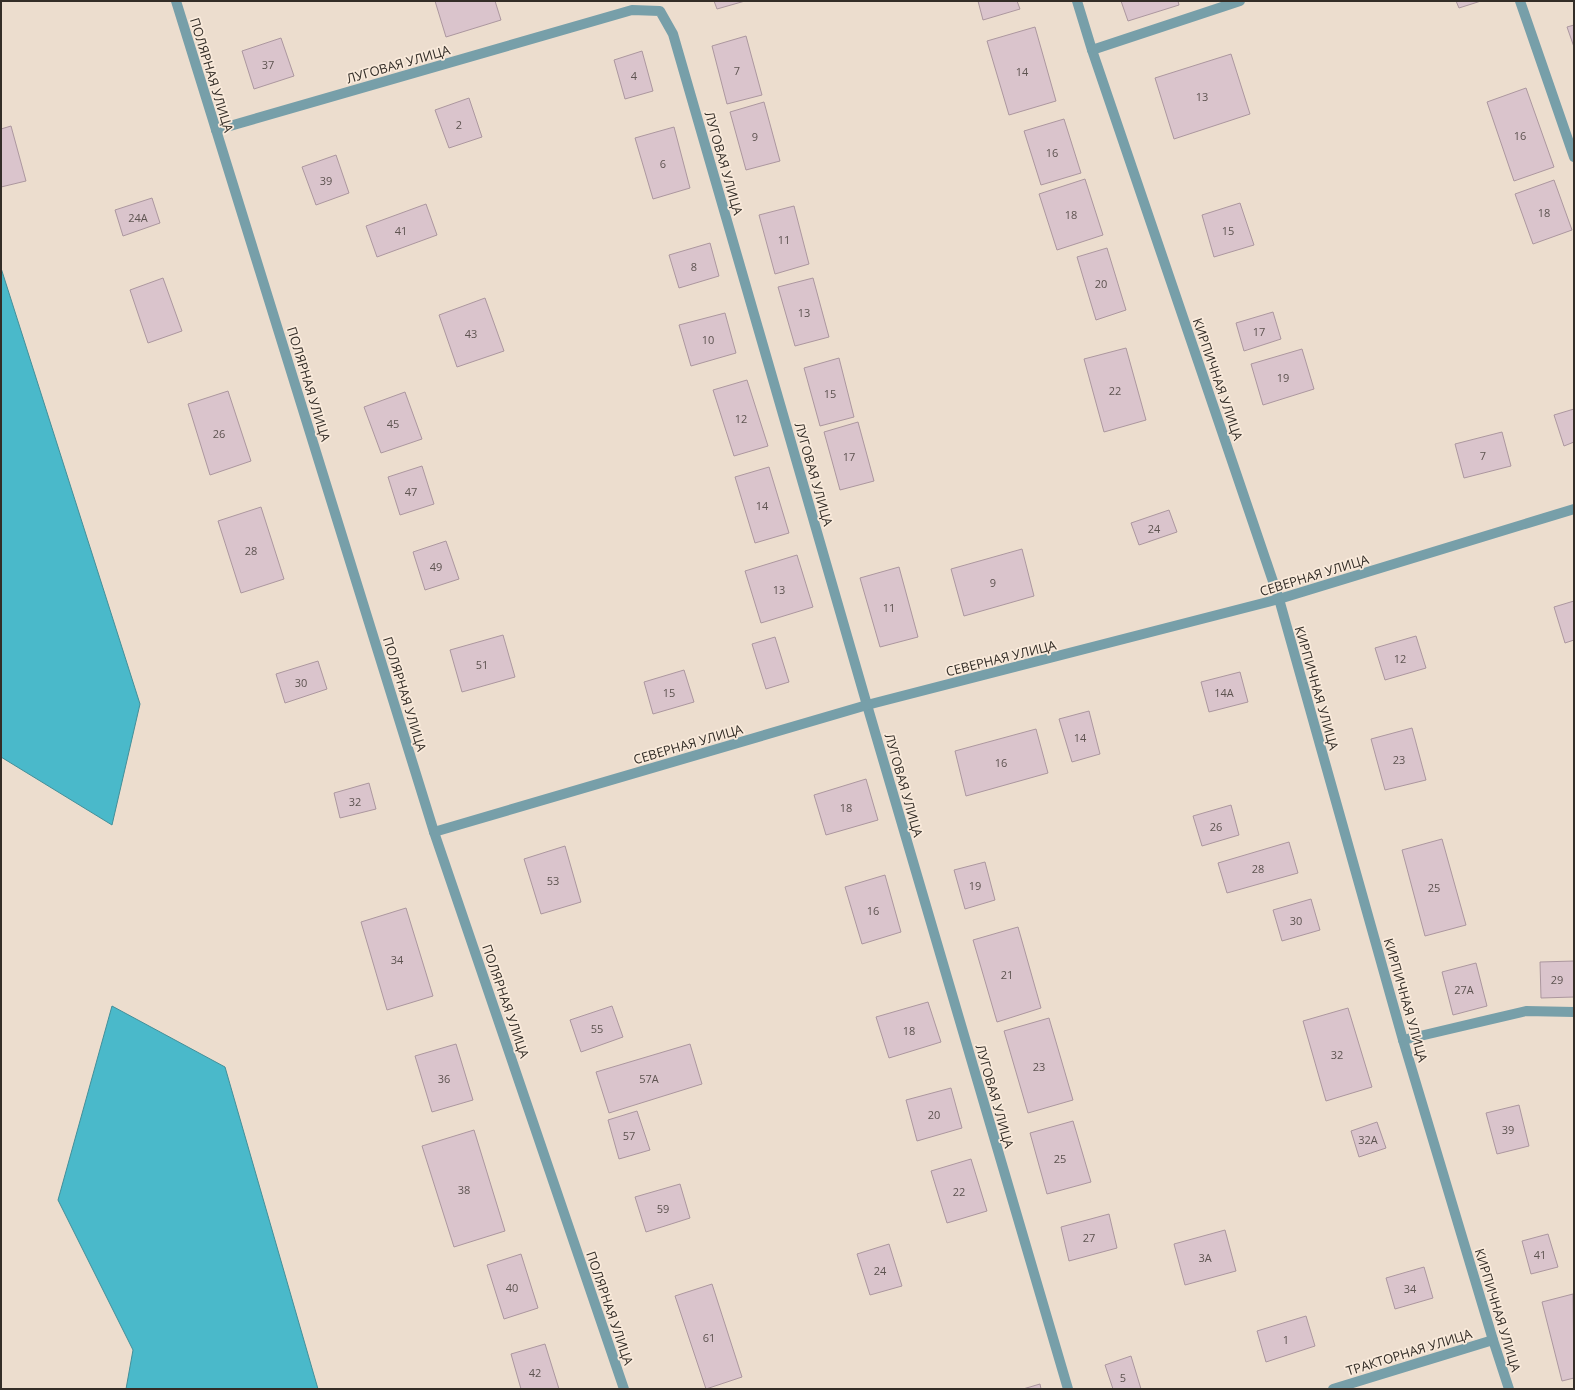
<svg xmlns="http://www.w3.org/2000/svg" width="1575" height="1390" font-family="'Open Sans',sans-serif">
  <rect width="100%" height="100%" fill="#ecddce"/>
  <!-- water -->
  <g fill="#4ab9ca" stroke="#438f99">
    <path d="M1 268 140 704 112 825 1 757Z"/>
    <path d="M112 1006 225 1067 318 1389H126L133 1350 58 1200Z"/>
  </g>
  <!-- building -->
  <g fill="#dac4cc" stroke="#ac979f">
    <path d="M435 1H495L501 20 446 37Z"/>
    <path d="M714 1H745L717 9Z"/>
    <path d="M978 1H1017L1020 9 983 20Z"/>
    <path d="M1121 1H1178L1179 5 1128 21Z"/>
    <path d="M1456 1H1481L1459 8Z"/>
    <path d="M1574 25V47L1567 27Z"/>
    <path d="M1035 27 1056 101 1009 115 987 41Z"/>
    <path d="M746 36 762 95 727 104 712 46Z"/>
    <path d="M281 38 294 76 254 89 242 51Z"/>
    <path d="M642 51 653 91 625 99 614 60Z"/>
    <path d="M1231 54 1250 114 1174 139 1155 78Z"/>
    <path d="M1526 88 1554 167 1514 181 1487 102Z"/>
    <path d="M469 98 482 137 449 148 435 110Z"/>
    <path d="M764 102 780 161 746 170 730 112Z"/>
    <path d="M1064 119 1081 173 1041 185 1024 131Z"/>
    <path d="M11 126 26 181 1 187V129Z"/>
    <path d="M674 127 690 188 653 199 635 138Z"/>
    <path d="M336 155 349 193 316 205 302 167Z"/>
    <path d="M1085 179 1103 235 1057 250 1039 194Z"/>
    <path d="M1554 180 1572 230 1533 244 1515 194Z"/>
    <path d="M152 198 160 223 123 236 115 210Z"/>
    <path d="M1240 203 1254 245 1214 257 1202 215Z"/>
    <path d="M426 204 437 235 377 257 366 226Z"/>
    <path d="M794 206 809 264 775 274 759 215Z"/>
    <path d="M710 243 719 276 679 288 669 255Z"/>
    <path d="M1107 248 1126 310 1096 320 1077 257Z"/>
    <path d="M163 278 182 331 148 343 130 290Z"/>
    <path d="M813 278 829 337 795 346 778 287Z"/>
    <path d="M485 298 504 351 457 367 439 315Z"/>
    <path d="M1273 312 1281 339 1244 351 1236 323Z"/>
    <path d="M725 313 736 353 691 366 679 325Z"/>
    <path d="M1126 348 1146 420 1104 432 1084 359Z"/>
    <path d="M1302 349 1314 389 1263 405 1251 364Z"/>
    <path d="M839 358 854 417 820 426 804 368Z"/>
    <path d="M747 380 768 446 734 456 713 390Z"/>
    <path d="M228 391 251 461 210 475 188 404Z"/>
    <path d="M405 392 422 439 381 453 364 407Z"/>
    <path d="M1574 409V442L1564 446 1554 415Z"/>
    <path d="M858 422 874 481 840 490 824 432Z"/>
    <path d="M1502 432 1511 466 1464 478 1455 444Z"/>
    <path d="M422 466 434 504 400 515 388 477Z"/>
    <path d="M769 467 789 533 755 543 735 477Z"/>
    <path d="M261 507 284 579 241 593 218 521Z"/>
    <path d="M1169 510 1177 532 1139 545 1131 523Z"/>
    <path d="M446 541 459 579 425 590 413 552Z"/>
    <path d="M1022 549 1034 596 964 616 951 569Z"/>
    <path d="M797 555 813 607 761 623 745 571Z"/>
    <path d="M899 567 918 637 880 647 860 578Z"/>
    <path d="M1574 601V640L1565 643 1554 607Z"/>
    <path d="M503 635 515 677 462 692 450 650Z"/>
    <path d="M1416 636 1426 668 1385 680 1375 648Z"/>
    <path d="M775 637 789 682 766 689 752 644Z"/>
    <path d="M318 661 327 689 285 703 276 674Z"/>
    <path d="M684 670 694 702 653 714 644 682Z"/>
    <path d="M1240 672 1248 702 1209 712 1201 682Z"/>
    <path d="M1089 711 1100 754 1072 762 1059 719Z"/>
    <path d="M1412 728 1426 780 1385 790 1371 739Z"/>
    <path d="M1036 729 1048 773 966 796 955 751Z"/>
    <path d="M866 779 878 820 826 835 814 795Z"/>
    <path d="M369 783 376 809 340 818 334 793Z"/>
    <path d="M1231 805 1239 835 1202 846 1193 816Z"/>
    <path d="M1442 839 1466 925 1425 936 1402 850Z"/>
    <path d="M1289 842 1298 873 1227 893 1218 863Z"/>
    <path d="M565 846 581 902 541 914 524 859Z"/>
    <path d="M985 862 995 900 965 909 954 870Z"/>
    <path d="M885 875 901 932 862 944 845 887Z"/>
    <path d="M1311 899 1320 930 1282 941 1273 910Z"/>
    <path d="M406 908 433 996 387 1010 361 922Z"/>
    <path d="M1018 927 1041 1008 997 1022 973 940Z"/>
    <path d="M1574 961V997L1541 998 1540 962Z"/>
    <path d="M1476 963 1487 1006 1453 1015 1442 972Z"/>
    <path d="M928 1002 941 1042 889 1058 876 1017Z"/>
    <path d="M612 1006 623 1037 581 1052 570 1020Z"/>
    <path d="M1348 1008 1372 1087 1326 1101 1303 1021Z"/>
    <path d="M1049 1018 1073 1100 1028 1113 1004 1031Z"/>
    <path d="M456 1044 473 1100 432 1112 415 1056Z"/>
    <path d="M690 1044 702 1084 609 1113 596 1072Z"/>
    <path d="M951 1088 962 1128 917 1141 906 1100Z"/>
    <path d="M1519 1105 1529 1146 1497 1154 1486 1113Z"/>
    <path d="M637 1111 650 1150 619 1159 608 1120Z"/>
    <path d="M1073 1121 1091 1182 1047 1194 1030 1133Z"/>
    <path d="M1377 1122 1386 1148 1359 1157 1351 1131Z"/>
    <path d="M474 1130 505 1231 454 1247 422 1146Z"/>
    <path d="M971 1159 987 1211 947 1223 931 1171Z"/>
    <path d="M680 1184 690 1218 646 1232 635 1197Z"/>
    <path d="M1109 1214 1117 1248 1069 1261 1061 1227Z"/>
    <path d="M1225 1230 1236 1271 1185 1285 1174 1244Z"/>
    <path d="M1548 1234 1558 1267 1531 1274 1522 1241Z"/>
    <path d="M889 1244 902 1286 870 1295 857 1254Z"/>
    <path d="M521 1254 538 1308 504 1319 487 1265Z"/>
    <path d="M1424 1267 1433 1298 1395 1309 1386 1278Z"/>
    <path d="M712 1284 742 1377 706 1389 675 1296Z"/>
    <path d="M1573 1294 1574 1378 1562 1381 1542 1302Z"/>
    <path d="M1306 1316 1315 1346 1266 1362 1257 1331Z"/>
    <path d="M545 1344 559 1389H521L511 1354Z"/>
    <path d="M1131 1356 1141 1389H1113L1105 1365Z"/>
    <path d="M1040 1384 1041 1389H1023Z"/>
  </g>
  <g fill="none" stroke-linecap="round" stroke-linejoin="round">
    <!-- minor -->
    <g stroke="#779fa9" stroke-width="10">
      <path d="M176 1 434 832 624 1389"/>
      <path d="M1077 1 1092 50 1279 599 1403 1040 1493 1340 1509 1389"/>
      <path d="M1520 1 1574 157"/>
      <path d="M1092 50 1240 1"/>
      <path d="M216 130 632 10 660 11 673 34 867 705 1068 1389"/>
      <path d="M434 832 867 705 1279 599 1574 509"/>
      <path d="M1403 1040 1526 1011 1574 1012"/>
      <path d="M1333 1389 1493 1340"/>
    </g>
  </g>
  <g text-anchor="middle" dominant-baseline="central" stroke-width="3.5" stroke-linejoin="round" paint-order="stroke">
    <!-- number labels -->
    <g font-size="11" fill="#5d5350">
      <text x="268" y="64">37</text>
      <text x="737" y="70">7</text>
      <text x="1022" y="71">14</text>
      <text x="634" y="75">4</text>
      <text x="1202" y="96">13</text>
      <text x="459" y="124">2</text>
      <text x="1520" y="135">16</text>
      <text x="755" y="136">9</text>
      <text x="1052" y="152">16</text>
      <text x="663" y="163">6</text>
      <text x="326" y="180">39</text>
      <text x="1544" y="212">18</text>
      <text x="1071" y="214">18</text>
      <text x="138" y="217">24А</text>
      <text x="401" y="230">41</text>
      <text x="1228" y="230">15</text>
      <text x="784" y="239">11</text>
      <text x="694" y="266">8</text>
      <text x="1101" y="283">20</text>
      <text x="804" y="312">13</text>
      <text x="1259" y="331">17</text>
      <text x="471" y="333">43</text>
      <text x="708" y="339">10</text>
      <text x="1283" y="377">19</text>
      <text x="1115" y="390">22</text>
      <text x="830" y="393">15</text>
      <text x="741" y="418">12</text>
      <text x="393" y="423">45</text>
      <text x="219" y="433">26</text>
      <text x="1483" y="455">7</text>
      <text x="849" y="456">17</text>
      <text x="411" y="491">47</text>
      <text x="762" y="505">14</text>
      <text x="1154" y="528">24</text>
      <text x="251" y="550">28</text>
      <text x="436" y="566">49</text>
      <text x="993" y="582">9</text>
      <text x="779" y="589">13</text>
      <text x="889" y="607">11</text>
      <text x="1400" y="658">12</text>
      <text x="482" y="664">51</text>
      <text x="301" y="682">30</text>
      <text x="669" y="692">15</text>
      <text x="1224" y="692">14А</text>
      <text x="1080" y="737">14</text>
      <text x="1399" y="759">23</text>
      <text x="1001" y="762">16</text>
      <text x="355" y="801">32</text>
      <text x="846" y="807">18</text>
      <text x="1216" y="826">26</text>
      <text x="1258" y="868">28</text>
      <text x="553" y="880">53</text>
      <text x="975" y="885">19</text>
      <text x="1434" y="887">25</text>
      <text x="873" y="910">16</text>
      <text x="1296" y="920">30</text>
      <text x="397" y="959">34</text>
      <text x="1007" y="974">21</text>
      <text x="1557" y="979">29</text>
      <text x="1464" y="989">27А</text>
      <text x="597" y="1028">55</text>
      <text x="909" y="1030">18</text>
      <text x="1337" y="1054">32</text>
      <text x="1039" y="1066">23</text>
      <text x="444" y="1078">36</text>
      <text x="649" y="1078">57А</text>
      <text x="934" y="1114">20</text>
      <text x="1508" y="1129">39</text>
      <text x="629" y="1135">57</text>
      <text x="1368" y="1139">32А</text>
      <text x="1060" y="1158">25</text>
      <text x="464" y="1189">38</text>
      <text x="959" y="1191">22</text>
      <text x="663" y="1208">59</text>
      <text x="1089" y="1237">27</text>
      <text x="1540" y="1254">41</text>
      <text x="1205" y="1257">3А</text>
      <text x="880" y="1270">24</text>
      <text x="512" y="1287">40</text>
      <text x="1410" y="1288">34</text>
      <text x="709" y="1337">61</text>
      <text x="1286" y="1339">1</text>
      <text x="535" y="1372">42</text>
      <text x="1123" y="1377">5</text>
    </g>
    <!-- street labels -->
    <g font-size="13" fill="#332d27" stroke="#f9eadb">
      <text transform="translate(398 64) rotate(-16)">ЛУГОВАЯ УЛИЦА</text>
      <text transform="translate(212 75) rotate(73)">ПОЛЯРНАЯ УЛИЦА</text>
      <text transform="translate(724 163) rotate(74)">ЛУГОВАЯ УЛИЦА</text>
      <text transform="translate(1218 379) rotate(71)">КИРПИЧНАЯ УЛИЦА</text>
      <text transform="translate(309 384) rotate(73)">ПОЛЯРНАЯ УЛИЦА</text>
      <text transform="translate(814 474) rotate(74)">ЛУГОВАЯ УЛИЦА</text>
      <text transform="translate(1314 575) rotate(-17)">СЕВЕРНАЯ УЛИЦА</text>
      <text transform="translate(1001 658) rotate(-14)">СЕВЕРНАЯ УЛИЦА</text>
      <text transform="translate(1317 688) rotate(74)">КИРПИЧНАЯ УЛИЦА</text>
      <text transform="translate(405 694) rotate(73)">ПОЛЯРНАЯ УЛИЦА</text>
      <text transform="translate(688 744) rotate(-16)">СЕВЕРНАЯ УЛИЦА</text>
      <text transform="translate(904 785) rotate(74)">ЛУГОВАЯ УЛИЦА</text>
      <text transform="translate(1406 1000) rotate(74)">КИРПИЧНАЯ УЛИЦА</text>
      <text transform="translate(506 1001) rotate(71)">ПОЛЯРНАЯ УЛИЦА</text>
      <text transform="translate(995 1096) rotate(74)">ЛУГОВАЯ УЛИЦА</text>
      <text transform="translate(610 1308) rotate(71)">ПОЛЯРНАЯ УЛИЦА</text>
      <text transform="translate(1498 1310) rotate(73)">КИРПИЧНАЯ УЛИЦА</text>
      <text transform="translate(1409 1352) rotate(-17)">ТРАКТОРНАЯ УЛИЦА</text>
    </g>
  </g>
  <!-- border -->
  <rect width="1575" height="1390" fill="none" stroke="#332d27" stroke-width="4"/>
</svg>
